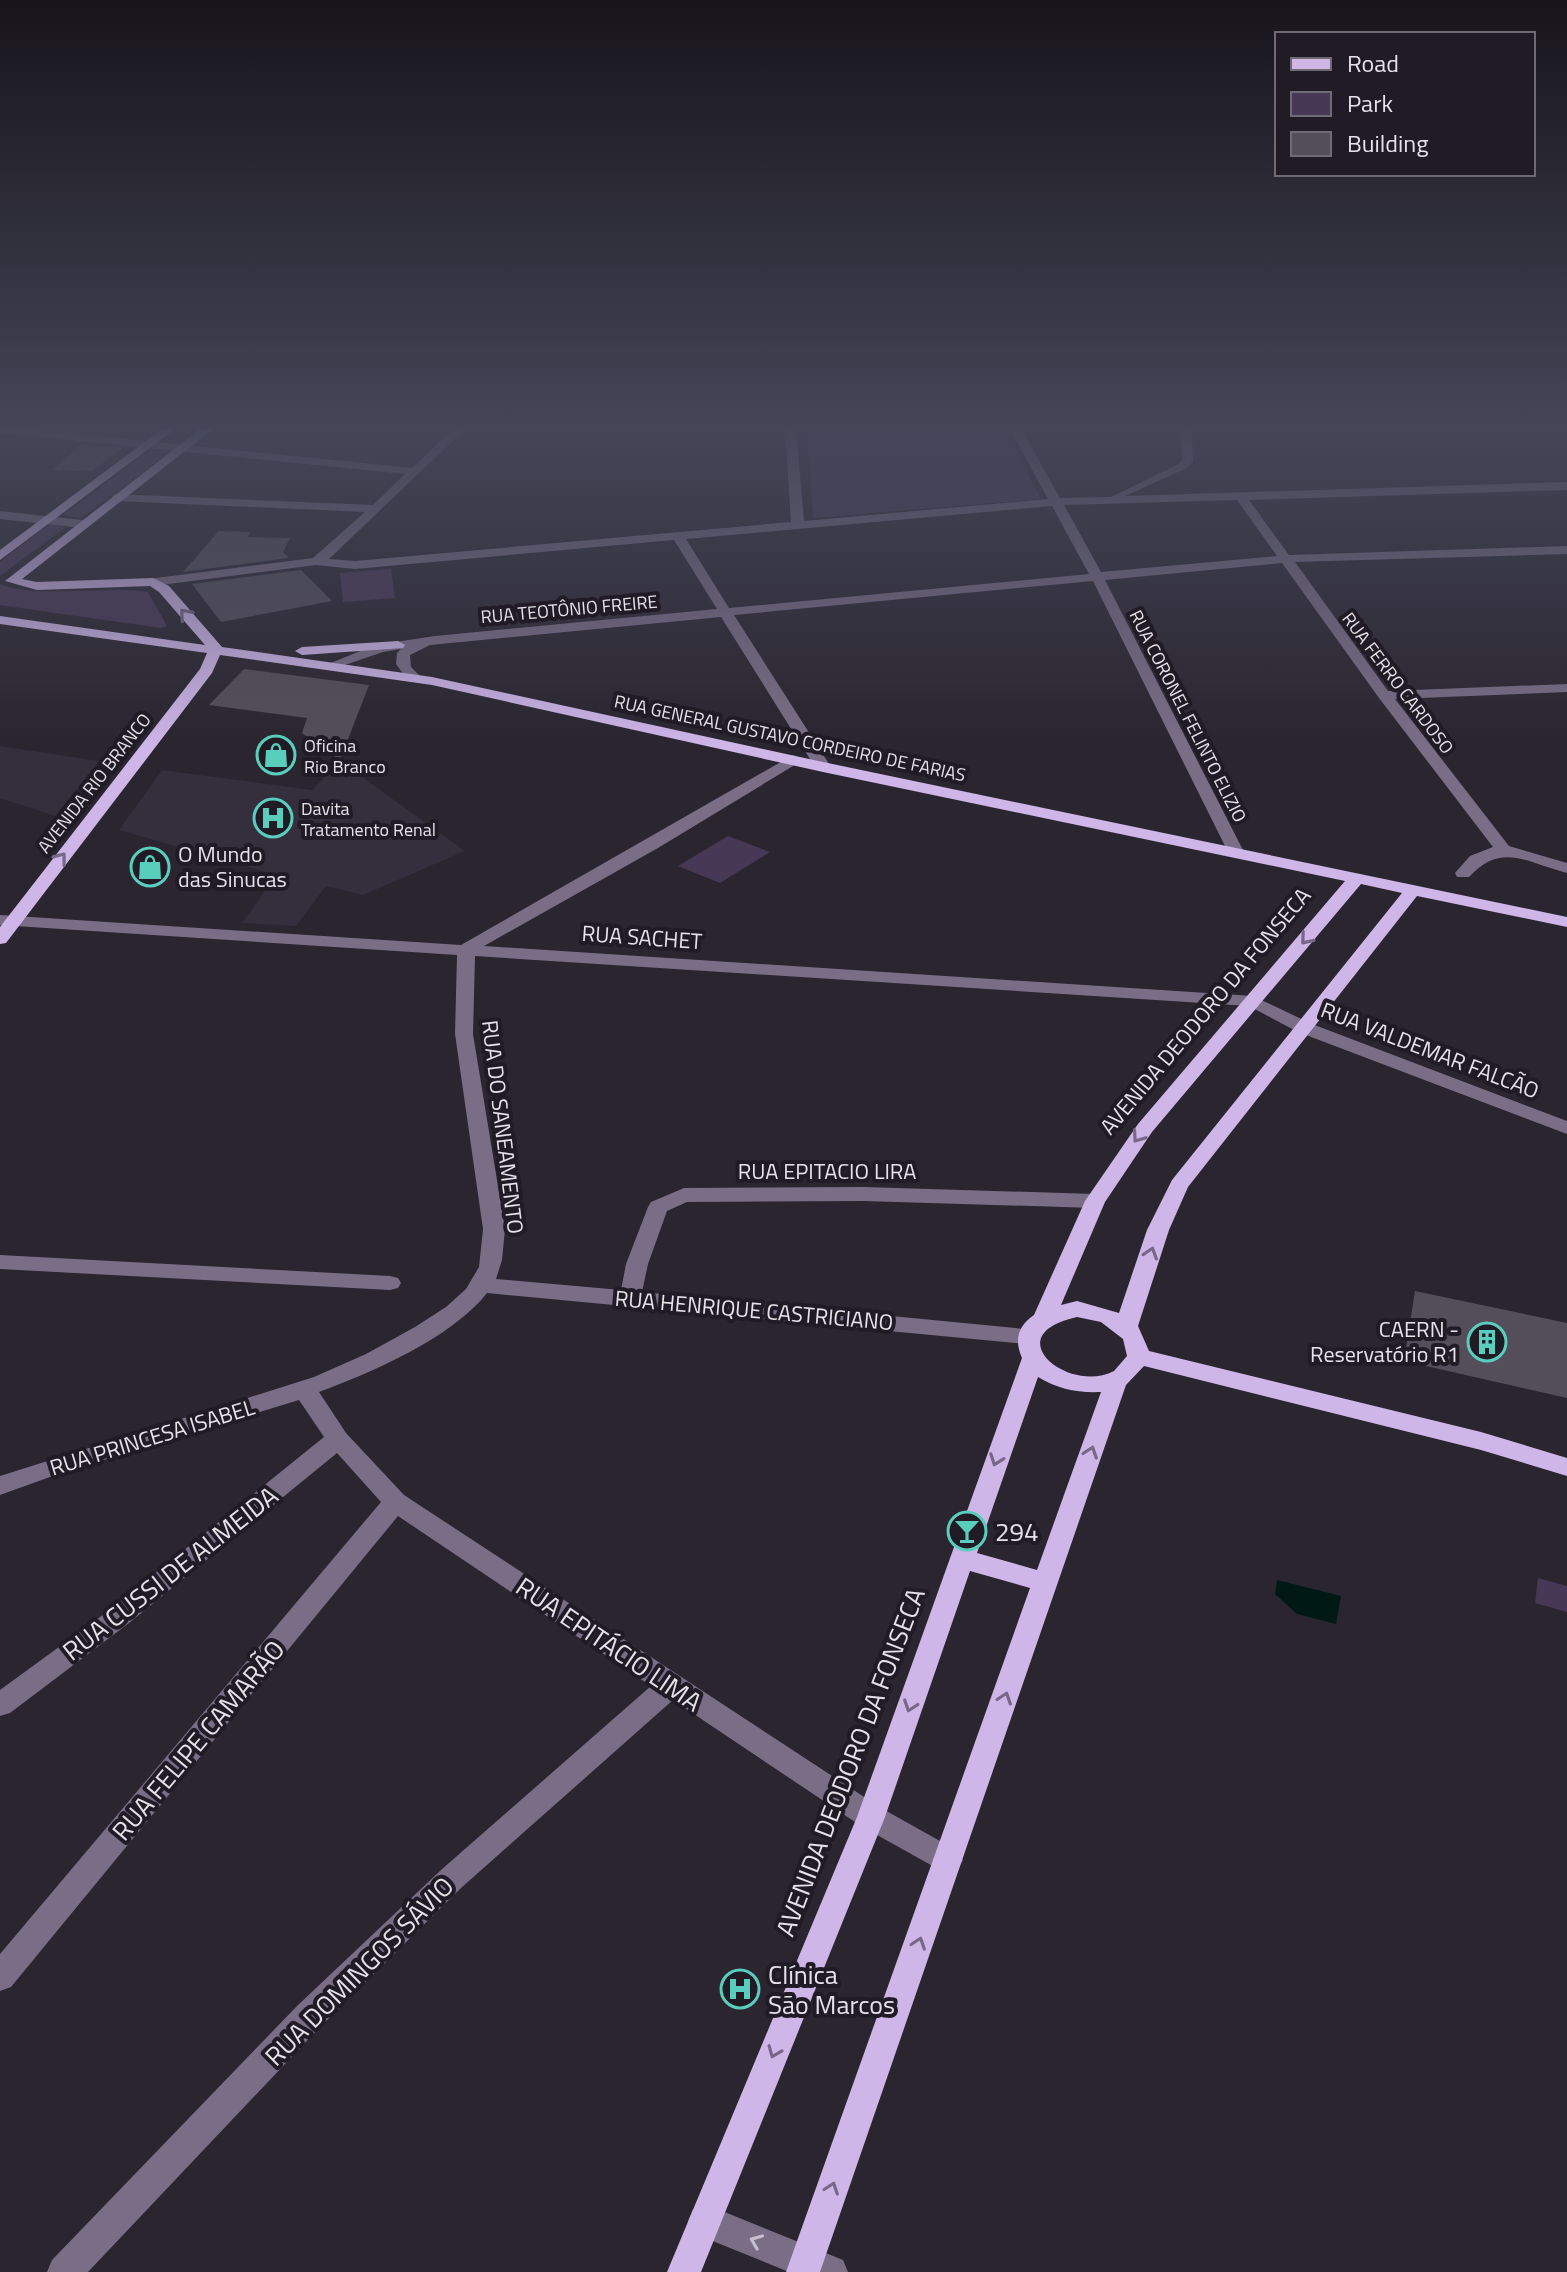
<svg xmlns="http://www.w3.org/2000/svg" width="1567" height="2272" font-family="'Titillium Web',sans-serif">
  <rect width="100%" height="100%" fill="#2a252f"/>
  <!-- built -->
  <g fill="#352e3d">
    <path d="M1512 429H1567V454L1510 451Z"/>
    <path d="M0 746 99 761 55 816 0 798Z"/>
    <path d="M340 761 465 851 363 895 326 886 296 926 242 923 276 875 119 830 162 770 312 790Z"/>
  </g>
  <!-- green -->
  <g fill="#473856">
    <path d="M807 429H1005L1041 499 813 518Z"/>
    <path d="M152 449 170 451 81 518 63 515Z"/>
    <path d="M49 524 66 527 0 576V562Z"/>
    <path d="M391 569 395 598 343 602 340 573Z"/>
    <path d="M0 584C32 599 107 585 148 592L167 626 161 628 0 605Z"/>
    <path d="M728 836 770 852 720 883 678 866Z"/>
    <path d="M1538 1578 1567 1586V1612L1535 1603Z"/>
  </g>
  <!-- water -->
  <path fill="#001915" d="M1277 1580 1341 1596 1336 1624 1297 1614 1275 1594Z"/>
  <!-- building -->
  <g fill="#534e59">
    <path d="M81 444 123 448 92 471 53 470Z"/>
    <path d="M219 531 250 532 248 537 290 538 283 552 289 558 183 572Z"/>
    <path d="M301 570 332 601 221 622 192 584Z"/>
    <path d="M244 669 369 685 340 760 302 733 307 718 209 705Z"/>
    <path d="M1415 1291 1567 1323V1398L1404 1361Z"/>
  </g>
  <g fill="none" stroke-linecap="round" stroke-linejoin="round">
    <!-- minor -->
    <g fill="#7a6e87" fill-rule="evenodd">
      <path d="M0 429H27L412 468 453 429H465L329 559 355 561 791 522 785 429H796L804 521 1048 499 1010 429H1021L1060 498 1111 497 1179 464 1183 459 1181 429H1192L1193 461 1187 468 1125 496 1567 482V490L1249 500 1289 555 1567 546V554L1295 562 1388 691 1567 684V692L1395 699 1509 846 1567 863V873C1527 863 1502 841 1469 877H1457L1455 873 1470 856 1493 847 1379 698 1282 563 1105 580 1244 852 1236 857 1228 852 1093 581 734 615 831 767 823 772 815 767 721 617 430 645 410 655 411 667 422 678 415 682 404 675 396 664 397 653 401 649 383 652 333 669 326 665 375 645 435 636 717 609 674 540 355 569 316 565 153 586 147 582 148 579 313 558 365 512 118 501 112 497 114 494 373 505 405 474 0 433ZM1237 500 1277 556 1101 572 1064 505ZM1052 506 1089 574 729 608 686 539Z"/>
      <path d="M0 511 82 520 88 524 82 528 0 519Z"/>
      <path d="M793 755 798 757V763L658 848 484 946 1253 996 1312 1024 1567 1121V1134L1298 1032 1249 1006 475 956 473 1034 505 1229 502 1260 496 1279 621 1290 626 1264 648 1207 651 1202 684 1188 864 1187 1095 1194 1105 1201 1095 1208 864 1201 687 1202 667 1211 648 1264 642 1292 1035 1330 1038 1336 1035 1342 1027 1344 487 1293C453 1337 371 1373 319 1392L346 1433 404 1495 881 1808 958 1851 963 1860 958 1869 948 1873 938 1869 861 1826 673 1700 461 1888 319 2028 88 2272H47L52 2260 297 2006 441 1870 651 1686 398 1516 11 1987 0 1991V1954L381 1502 337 1453 129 1623 10 1713 0 1716V1690L111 1609 324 1437 299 1400 61 1473 0 1495V1476L314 1377 366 1354 415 1327 446 1307 466 1289 479 1267 483 1229 455 1034 457 955 0 925V915L461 945Z"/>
      <path d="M0 1255 390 1276 398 1278 401 1283 398 1288 390 1290 0 1269Z"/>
      <path d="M705 2204 843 2260 848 2272H789L693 2233 688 2221 693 2209Z"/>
    </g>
    <!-- major -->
    <g fill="#ceb6e9" fill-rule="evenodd">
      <path d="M162 429H175L0 560V550Z"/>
      <path d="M200 429H213L22 579 37 582 153 578 169 586 222 647 432 677 823 762 1567 917V927L1417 896 1188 1187 1169 1230 1138 1326 1149 1351 1481 1432 1567 1458V1476L1481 1450 1144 1366 1126 1385 820 2272H786L1030 1588 970 1571 885 1817 701 2272H667L857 1817 1022 1358C1014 1340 1018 1326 1034 1315L1085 1201 1138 1124 1345 881 823 772 432 685 220 655 212 673 6 943 0 944V927L200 669 207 653 0 624V616L205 645 159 592 150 586 37 590 5 581ZM1361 884 1402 893 1172 1180 1147 1230 1119 1313 1077 1301 1061 1305 1105 1202 1152 1132ZM1077 1317 1101 1322 1123 1339 1127 1356 1114 1371C1069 1395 995 1335 1077 1317ZM1038 1377C1058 1389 1077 1393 1101 1392L1037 1570 977 1553Z"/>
      <path d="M398 641 405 645 403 648 302 655 295 651 302 647Z"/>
    </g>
  </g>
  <!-- one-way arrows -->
  <defs><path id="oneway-chevron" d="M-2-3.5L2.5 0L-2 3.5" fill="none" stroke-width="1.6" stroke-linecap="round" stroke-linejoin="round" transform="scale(2)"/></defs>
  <g stroke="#776887">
    <use href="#oneway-chevron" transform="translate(185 614) rotate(-131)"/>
    <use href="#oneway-chevron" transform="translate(61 858) rotate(-52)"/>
    <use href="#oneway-chevron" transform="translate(1306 939) rotate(130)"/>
    <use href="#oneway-chevron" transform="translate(1138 1137) rotate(125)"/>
    <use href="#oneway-chevron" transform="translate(1151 1253) rotate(-72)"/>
    <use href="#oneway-chevron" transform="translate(1091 1452) rotate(-71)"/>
    <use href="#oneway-chevron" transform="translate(996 1460) rotate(110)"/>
    <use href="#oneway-chevron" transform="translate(1005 1698) rotate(-71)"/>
    <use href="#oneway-chevron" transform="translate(910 1706) rotate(109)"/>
    <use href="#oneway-chevron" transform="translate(919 1943) rotate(-71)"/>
    <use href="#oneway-chevron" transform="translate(774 2052) rotate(112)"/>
    <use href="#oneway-chevron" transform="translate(832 2188) rotate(-71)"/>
  </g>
  <use stroke="#c5bfcc" href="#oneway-chevron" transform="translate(756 2241) rotate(-158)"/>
  <!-- sky -->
  <linearGradient id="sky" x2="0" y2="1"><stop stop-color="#17141a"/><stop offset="0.57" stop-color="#444658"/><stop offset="1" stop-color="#444658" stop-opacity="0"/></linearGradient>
  <rect width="1567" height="747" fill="url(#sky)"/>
  <!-- icons -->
  <defs>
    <g id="shop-ring" transform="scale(2)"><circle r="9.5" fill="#201b25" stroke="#5acebd" stroke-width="1.5"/><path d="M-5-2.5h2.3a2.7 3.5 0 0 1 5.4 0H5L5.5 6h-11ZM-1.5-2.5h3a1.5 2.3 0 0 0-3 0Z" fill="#5acebd"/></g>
    <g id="hospital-ring" transform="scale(2)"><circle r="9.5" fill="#201b25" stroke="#5acebd" stroke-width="1.5"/><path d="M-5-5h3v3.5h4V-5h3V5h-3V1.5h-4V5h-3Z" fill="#5acebd"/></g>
    <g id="building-ring" transform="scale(2)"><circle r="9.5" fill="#201b25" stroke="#5acebd" stroke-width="1.5"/><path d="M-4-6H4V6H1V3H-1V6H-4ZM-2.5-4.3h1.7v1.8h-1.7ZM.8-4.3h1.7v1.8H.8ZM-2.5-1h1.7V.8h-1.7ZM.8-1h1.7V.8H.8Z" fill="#5acebd"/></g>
    <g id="bar-ring" transform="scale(2)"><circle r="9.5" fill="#201b25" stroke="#5acebd" stroke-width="1.5"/><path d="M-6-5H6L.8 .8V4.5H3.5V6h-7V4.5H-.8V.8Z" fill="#5acebd"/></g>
  </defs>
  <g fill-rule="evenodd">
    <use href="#shop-ring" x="276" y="755"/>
    <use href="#hospital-ring" x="273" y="818"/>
    <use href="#shop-ring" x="150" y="867"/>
    <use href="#building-ring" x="1487" y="1342"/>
    <use href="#bar-ring" x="967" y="1531"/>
    <use href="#hospital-ring" x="740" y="1989"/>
  </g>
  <g text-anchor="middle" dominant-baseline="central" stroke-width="8" stroke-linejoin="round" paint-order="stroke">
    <!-- far-street labels -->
    <g font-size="18" fill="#e5e2e9" stroke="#201b25">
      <text transform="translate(569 609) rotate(-5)">RUA TEOTÔNIO FREIRE</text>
      <text transform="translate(1398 683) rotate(53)">RUA FERRO CARDOSO</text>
      <text transform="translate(1188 716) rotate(63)">RUA CORONEL FELINTO ELIZIO</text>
      <text transform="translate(790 738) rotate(12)">RUA GENERAL GUSTAVO CORDEIRO DE FARIAS</text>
      <text transform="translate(94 783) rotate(-52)">AVENIDA RIO BRANCO</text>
    </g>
    <!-- far-poi labels -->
    <g font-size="18" fill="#e5e2e9" stroke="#201b25" text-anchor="start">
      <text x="304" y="745">Oficina<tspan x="304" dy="21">Rio Branco</tspan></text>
      <text x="301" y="808">Davita<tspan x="301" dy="21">Tratamento Renal</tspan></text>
    </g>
    <!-- poi labels -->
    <g font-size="22" fill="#e5e2e9" stroke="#201b25" text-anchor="start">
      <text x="178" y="854">O Mundo<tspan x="178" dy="25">das Sinucas</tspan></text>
      <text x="1459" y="1329" text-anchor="end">CAERN -<tspan x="1459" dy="25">Reservatório R1</tspan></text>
    </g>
    <!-- street labels -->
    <g font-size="22" fill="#e5e2e9" stroke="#201b25">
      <text transform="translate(642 937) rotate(4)">RUA SACHET</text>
      <text transform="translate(1205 1011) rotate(-50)">AVENIDA DEODORO DA FONSECA</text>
      <text transform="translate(1430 1050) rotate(21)">RUA VALDEMAR FALCÃO</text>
      <text transform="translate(503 1127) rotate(83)">RUA DO SANEAMENTO</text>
      <text x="827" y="1171">RUA EPITACIO LIRA</text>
      <text transform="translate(754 1310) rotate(5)">RUA HENRIQUE CASTRICIANO</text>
      <text transform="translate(152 1437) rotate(-17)">RUA PRINCESA ISABEL</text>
    </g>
    <!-- near-poi labels -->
    <g font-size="26" fill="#e5e2e9" stroke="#201b25" text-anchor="start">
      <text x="995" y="1531">294</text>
      <text x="768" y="1974">Clínica<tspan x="768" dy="30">São Marcos</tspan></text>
    </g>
    <!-- near-street labels -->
    <g font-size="26" fill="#e5e2e9" stroke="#201b25">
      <text transform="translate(170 1573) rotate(-38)">RUA CUSSI DE ALMEIDA</text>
      <text transform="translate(609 1644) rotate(34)">RUA EPITÁCIO LIMA</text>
      <text transform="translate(198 1740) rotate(-50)">RUA FELIPE CAMARÃO</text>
      <text transform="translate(850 1762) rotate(-69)">AVENIDA DEODORO DA FONSECA</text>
      <text transform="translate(359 1971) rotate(-45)">RUA DOMINGOS SÁVIO</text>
    </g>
  </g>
  <!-- legend -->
  <rect x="1275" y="32" width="260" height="144" fill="#201b25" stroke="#6f6b73" stroke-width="2"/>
  <rect x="1291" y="58" width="40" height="12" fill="#ceb6e9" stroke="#6f6b73" stroke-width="2"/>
  <text x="1347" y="72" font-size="24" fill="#e5e2e9">Road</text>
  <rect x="1291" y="92" width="40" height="24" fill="#473856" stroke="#6f6b73" stroke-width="2"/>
  <text x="1347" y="112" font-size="24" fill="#e5e2e9">Park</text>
  <rect x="1291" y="132" width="40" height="24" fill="#534e59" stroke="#6f6b73" stroke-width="2"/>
  <text x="1347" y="152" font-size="24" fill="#e5e2e9">Building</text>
</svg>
